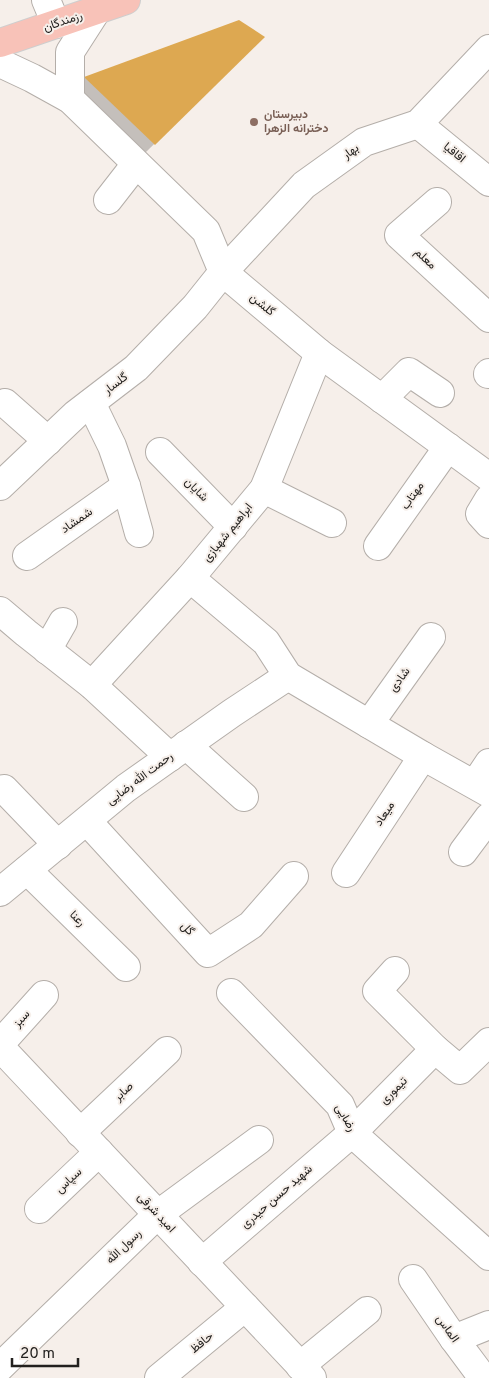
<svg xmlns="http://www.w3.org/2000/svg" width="489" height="1378" font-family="Overpass,Vazirmatn,sans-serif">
  <rect width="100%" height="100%" fill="#f6efea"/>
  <!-- shadow -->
  <path fill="#0003" d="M239 21 263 37 145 153 76 88 85 78Z"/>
  <!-- building -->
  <path fill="#dda851" d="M239 20 265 37 155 145 84 77Z"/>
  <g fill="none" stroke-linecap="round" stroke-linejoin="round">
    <!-- minor casing -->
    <g stroke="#b4aea9" stroke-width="30">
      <g id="minor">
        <path d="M46 0 56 24"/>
        <path d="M0 63 32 78 70 99 206 231 223 272 319 353 489 477"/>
        <path d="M70 99V52L97 10"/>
        <path d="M418 124 489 182"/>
        <path d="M108 200 136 164"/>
        <path d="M437 202 399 235 489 318"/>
        <path d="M488 374 489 373"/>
        <path d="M382 399 409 372 440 393"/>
        <path d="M5 403 48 441"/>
        <path d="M91 403 112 446 126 486 139 533"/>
        <path d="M160 452 233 527"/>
        <path d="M0 486 76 414 136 368 195 307 223 272 304 185 364 142 418 124 489 49"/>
        <path d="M264 489 332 523"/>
        <path d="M489 499 480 514 489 524"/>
        <path d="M378 546 448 447"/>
        <path d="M27 556 126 486"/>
        <path d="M190 578 266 642 288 676 423 756 489 793"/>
        <path d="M0 611 26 633 92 685 170 757"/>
        <path d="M47 650 63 622"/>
        <path d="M92 685 190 578 264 489 319 353"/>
        <path d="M369 724 431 637"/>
        <path d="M186 745 244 797"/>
        <path d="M475 784 489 763"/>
        <path d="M4 789 58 845"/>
        <path d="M87 821 208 953 251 925 294 876"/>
        <path d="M463 852 489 817"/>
        <path d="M27 870 126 967"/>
        <path d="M346 873 423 756"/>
        <path d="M0 892 126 788 232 713 288 676"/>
        <path d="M395 971 377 991 435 1049 460 1070 489 1042"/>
        <path d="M231 993 340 1105 352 1133 489 1256"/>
        <path d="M0 1044 44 995"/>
        <path d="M0 1047 312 1378"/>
        <path d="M80 1133 167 1051"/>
        <path d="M39 1209 99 1152"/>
        <path d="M202 1262 352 1133 435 1049"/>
        <path d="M413 1279 454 1339 483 1378"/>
        <path d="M454 1339 489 1325"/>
        <path d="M300 1366 367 1311"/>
        <path d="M0 1367 157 1215 259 1140"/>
        <path d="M159 1378 245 1307"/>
      </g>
    </g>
    <!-- major casing -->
    <g stroke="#cecece" stroke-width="30">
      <path id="major" d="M0 43 126 0"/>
    </g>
    <!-- minor -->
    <use href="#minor" stroke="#fff" stroke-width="28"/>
    <!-- major -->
    <use href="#major" stroke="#f8c2b8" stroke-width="28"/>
  </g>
  <!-- markers -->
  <circle fill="#8d6e63" stroke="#f6efea" stroke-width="2" cx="254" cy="122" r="5"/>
  <g text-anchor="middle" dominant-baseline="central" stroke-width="4" stroke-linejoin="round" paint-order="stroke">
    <!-- street labels -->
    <g font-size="12" fill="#22201e" stroke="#f6efea">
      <text transform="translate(63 22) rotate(-19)">رزمندگان</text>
      <text transform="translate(351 152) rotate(-36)">بهار</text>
      <text transform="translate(454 153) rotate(39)">اقاقیا</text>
      <text transform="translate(425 259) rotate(43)">معلم</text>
      <text transform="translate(262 305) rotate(40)">گلشن</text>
      <text transform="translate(116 384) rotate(-37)">گلسار</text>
      <text transform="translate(196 490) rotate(45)">شایان</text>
      <text transform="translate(413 496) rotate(-55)">مهتاب</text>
      <text transform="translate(77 521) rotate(-35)">شمشاد</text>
      <text transform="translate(228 533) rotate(-51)">ابراهیم شهبازی</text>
      <text transform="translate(400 680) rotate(-54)">شادی</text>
      <text transform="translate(140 779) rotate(-37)">رحمت الله رضایی</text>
      <text transform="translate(385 814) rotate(-57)">میعاد</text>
      <text transform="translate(77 919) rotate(45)">رعنا</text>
      <text transform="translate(187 929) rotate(47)">گل</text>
      <text transform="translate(22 1019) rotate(-48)">سبز</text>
      <text transform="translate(394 1091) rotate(-45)">تیموری</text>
      <text transform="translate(124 1092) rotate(-43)">صابر</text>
      <text transform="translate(345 1118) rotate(60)">رضایی</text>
      <text transform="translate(69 1181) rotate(-43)">سپاس</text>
      <text transform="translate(277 1197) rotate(-41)">شهید حسن حیدری</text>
      <text transform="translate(156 1213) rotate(47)">امید شرقی</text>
      <text transform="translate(124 1247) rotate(-44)">رسول الله</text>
      <text transform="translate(447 1329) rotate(55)">الماس</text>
      <text transform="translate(202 1343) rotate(-40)">حافظ</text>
    </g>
    <!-- education labels -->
    <g font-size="12" font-weight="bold" fill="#785e54" stroke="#f6efea" text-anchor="start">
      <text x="264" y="115">دبيرستان<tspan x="264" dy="14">دخترانه الزهرا</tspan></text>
    </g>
  </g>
  <!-- scale -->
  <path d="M12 1358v8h66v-8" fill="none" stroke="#22201e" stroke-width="2.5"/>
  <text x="20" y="1358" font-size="15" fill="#22201e" stroke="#f6efea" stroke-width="4" paint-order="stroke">20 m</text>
</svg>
